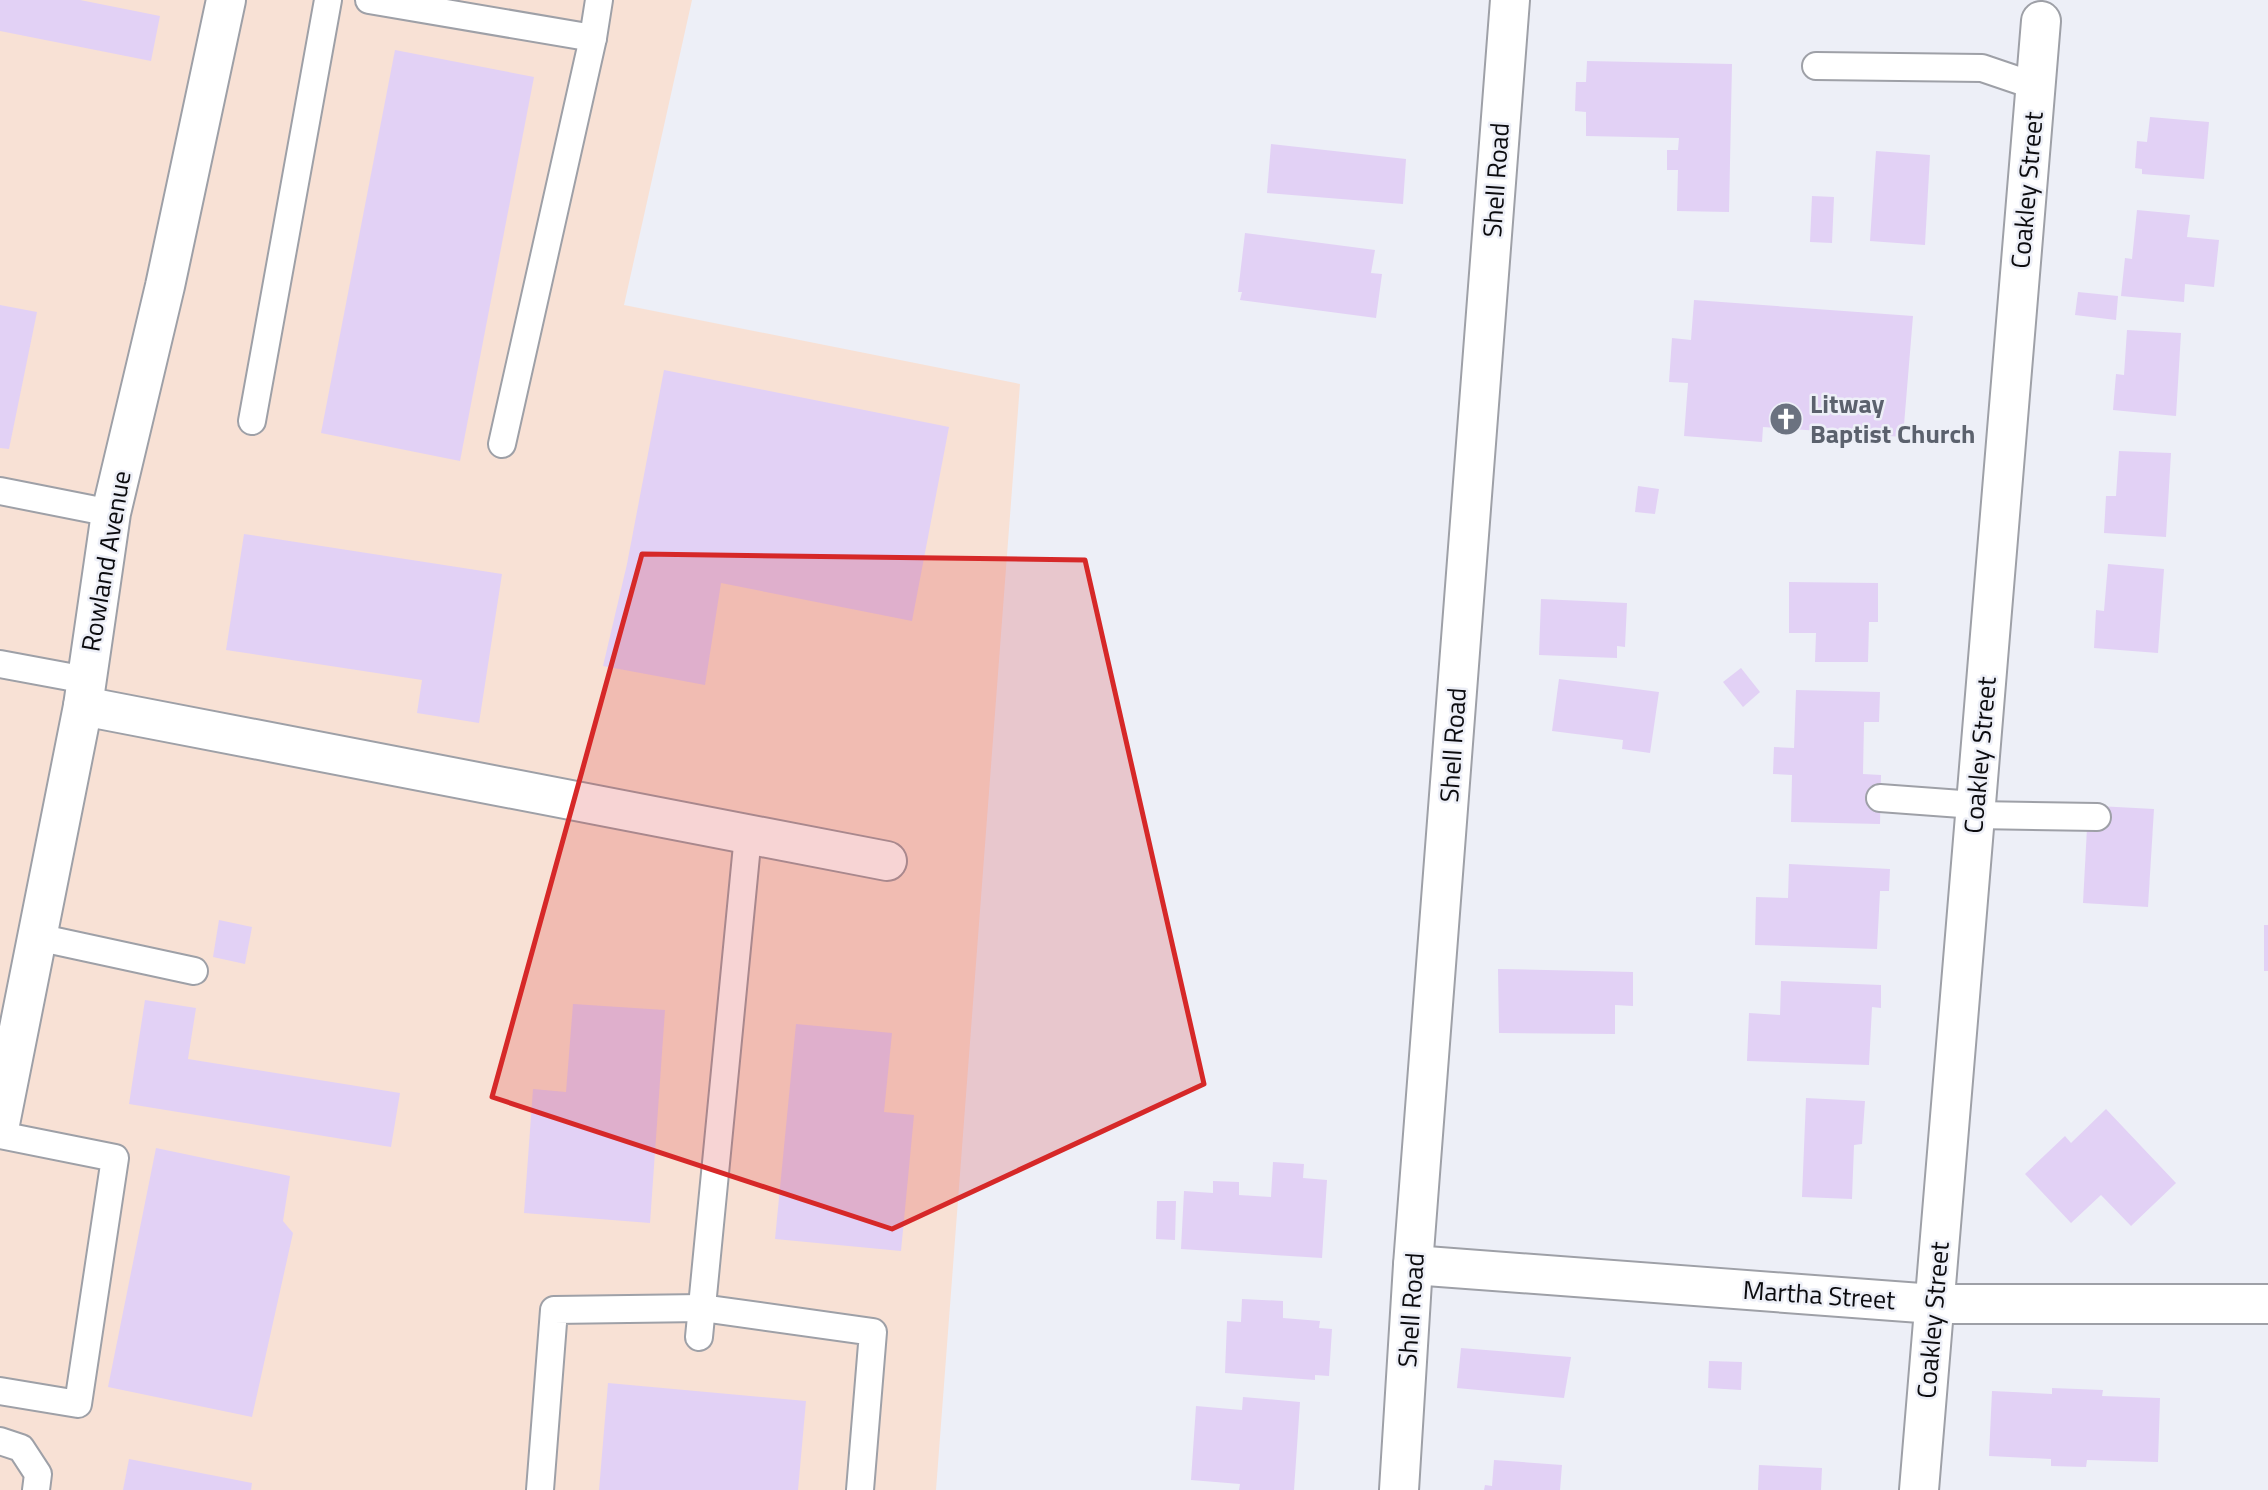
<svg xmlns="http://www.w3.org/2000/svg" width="2268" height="1490" viewBox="0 0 2268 1490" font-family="'Titillium Web',sans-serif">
	<rect width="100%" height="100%" fill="#edeff7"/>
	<!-- commercial -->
	<path fill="#f8e1d5" d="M0,0H692L624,305L1020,384L936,1490H0Z"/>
	<!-- building -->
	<g fill="#e2d1f5">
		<path d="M0,0H80L160,16L151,61L0,31Z"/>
		<path d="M395,50L534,77L460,461L321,433Z"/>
		<path d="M1587,61L1732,64L1729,212L1677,211L1678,170H1667V150H1678L1679,138L1586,136V112L1575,111L1576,82H1586Z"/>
		<path d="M2150,117L2209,122L2204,179L2142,174V169L2135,168L2137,141L2147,142Z"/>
		<path d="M1271,144L1406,159L1403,204L1267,193Z"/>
		<path d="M1876,151L1930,155L1925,245L1870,241Z"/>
		<path d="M1812,196L1834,197L1832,243L1810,242Z"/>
		<path d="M2137,210L2190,215L2187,237L2219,240L2214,287L2185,284L2184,302L2121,296L2125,258L2132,259Z"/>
		<path d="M1245,233L1375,250L1371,273L1382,274L1376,318L1240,300L1242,292H1238Z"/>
		<path d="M2078,292L2118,296L2116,320L2075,315Z"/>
		<path d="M1694,300L1913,316L1903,437L1763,427L1762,442L1684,436L1688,383L1669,382L1672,338L1691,340Z"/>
		<path d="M0,305L37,312L9,449L0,448Z"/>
		<path d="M2127,330L2181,333L2176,416L2113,410L2116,374L2124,375Z"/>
		<path d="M664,370L949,427L912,621L721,583L705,685L603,666L627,564Z"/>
		<path d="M2119,451L2171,453L2166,537L2104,533L2106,496H2116Z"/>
		<path d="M1638,486L1659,489L1655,514L1635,512Z"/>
		<path d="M244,534L502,574L479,723L417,713L422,680L226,650Z"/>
		<path d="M2108,564L2164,569L2158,653L2094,648L2096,610L2104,611Z"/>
		<path d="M1789,582L1878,583V622H1869L1868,662H1815L1816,633H1789Z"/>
		<path d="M1541,599L1627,603L1625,647L1617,646V658L1539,655Z"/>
		<path d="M1741,668L1760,692L1743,707L1723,682Z"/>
		<path d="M1559,679L1659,692L1650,753L1622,749L1623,740L1552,731Z"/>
		<path d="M1796,690L1880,692L1879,722H1864L1863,774L1881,775L1880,824L1791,822L1792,775L1773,774L1774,747L1794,748Z"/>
		<path d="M2098,806L2154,809L2148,907L2083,903L2087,828Z"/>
		<path d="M1789,864L1890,869L1889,891H1880L1877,949L1755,945L1756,897L1788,898Z"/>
		<path d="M219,920L252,927L245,964L213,957Z"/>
		<rect x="2264" y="925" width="4" height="46"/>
		<path d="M1498,969L1633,972V1006L1615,1005V1034L1499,1033Z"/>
		<path d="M1781,981L1881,985V1008L1872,1007L1869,1065L1747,1061L1749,1013L1780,1015Z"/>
		<path d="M145,1000L196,1008L188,1059L400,1093L391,1147L129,1104Z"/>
		<path d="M573,1004L665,1010L650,1223L524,1213L533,1089L566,1092Z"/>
		<path d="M796,1024L892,1033L884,1112L914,1115L901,1251L775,1239Z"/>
		<path d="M1806,1098L1865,1101L1862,1144L1854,1145L1852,1199L1802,1197Z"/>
		<path d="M2106,1109L2176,1183L2131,1226L2101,1195L2071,1223L2025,1174L2065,1136L2071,1143Z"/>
		<path d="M156,1148L290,1176L283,1221L293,1233L252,1417L108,1387Z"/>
		<path d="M1273,1162L1304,1164L1303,1178L1327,1180L1322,1258L1181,1249L1184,1191L1213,1193V1181L1239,1182V1195L1271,1197Z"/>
		<path d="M1157,1201H1176L1175,1240L1156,1239Z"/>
		<path d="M1242,1299L1283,1301V1318L1320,1321L1319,1328L1332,1329L1329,1376L1315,1375V1380L1225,1373L1227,1321L1241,1322Z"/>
		<path d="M1461,1348L1571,1357L1564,1398L1457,1388Z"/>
		<path d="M1709,1361L1742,1362L1741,1390L1708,1388Z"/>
		<path d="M608,1383L806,1401L798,1490H599Z"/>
		<path d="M2052,1388L2103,1390L2102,1396L2160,1398L2158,1462L2087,1460L2086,1467L2051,1466V1459L1989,1456L1992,1391L2052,1394Z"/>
		<path d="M1243,1397L1300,1402L1294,1490H1239L1240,1484L1191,1480L1196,1406L1242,1410Z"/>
		<path d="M129,1459L252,1483L251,1490H123Z"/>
		<path d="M1494,1460L1562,1465L1560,1490H1484L1485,1485L1492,1486Z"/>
		<path d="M1759,1465L1822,1468L1821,1490H1758Z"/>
	</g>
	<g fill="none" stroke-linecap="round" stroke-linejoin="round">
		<defs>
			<g id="service">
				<path d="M369,0L593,38L502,444"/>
				<path d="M593,38L599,0"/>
				<path d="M1816,66L1982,68L2035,86"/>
				<path d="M252,421L328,0"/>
				<path d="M0,491L111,513"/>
				<path d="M0,664L86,680"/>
				<path d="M1880,798L1975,805"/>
				<path d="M1975,815L2097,817"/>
				<path d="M37,937L194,971"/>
				<path d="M0,1135L115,1158L78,1404L0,1391"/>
				<path d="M699,1337L748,835"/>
				<path d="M0,1441L21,1448L38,1474L36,1490"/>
				<path d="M540,1490L554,1310L702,1308L873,1332L860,1490"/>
			</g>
			<g id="minor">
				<path d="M83,706L887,861"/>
				<path d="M0,1124L83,706L111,513L165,286L226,0"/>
				<path d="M1413,1265L1934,1304H2268"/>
				<path d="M1399,1490L1413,1265L1510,0"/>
				<path d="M1919,1490L2041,21"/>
			</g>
		</defs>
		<!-- service casing -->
		<use href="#service" stroke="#9ea0a7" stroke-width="30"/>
		<!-- minor casing -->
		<use href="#minor" stroke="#9ea0a7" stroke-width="42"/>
		<!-- service -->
		<use href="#service" stroke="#fff" stroke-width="26"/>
		<!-- minor -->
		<use href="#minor" stroke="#fff" stroke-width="38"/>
	</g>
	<!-- marked area -->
	<path fill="#d62828" fill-opacity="0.2" stroke="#d62828" stroke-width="5" stroke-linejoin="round" d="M642,554L1085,560L1204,1084L892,1229L492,1097Z"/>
	<!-- icons -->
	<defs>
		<symbol id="church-disc" viewBox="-11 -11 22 22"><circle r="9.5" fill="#6b7280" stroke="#edeff7"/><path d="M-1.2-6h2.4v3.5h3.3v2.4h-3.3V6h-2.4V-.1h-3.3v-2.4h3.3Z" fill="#fff"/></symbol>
	</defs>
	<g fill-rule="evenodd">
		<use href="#church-disc" x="1767" y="400" width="38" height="38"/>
	</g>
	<g text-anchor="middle" stroke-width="5" stroke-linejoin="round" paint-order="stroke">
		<!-- street labels -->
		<g font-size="26" fill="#0b0b0e" stroke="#edeff7">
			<text transform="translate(1496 180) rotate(-86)" y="9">Shell Road</text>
			<text transform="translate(2027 190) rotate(-85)" y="9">Coakley Street</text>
			<text transform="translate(106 561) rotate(-80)" y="9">Rowland Avenue</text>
			<text transform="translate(1453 745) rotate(-86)" y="9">Shell Road</text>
			<text transform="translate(1980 755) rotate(-85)" y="9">Coakley Street</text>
			<text transform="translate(1819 1295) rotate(4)" y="9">Martha Street</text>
			<text transform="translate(1411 1310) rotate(-86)" y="9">Shell Road</text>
			<text transform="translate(1933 1320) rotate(-85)" y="9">Coakley Street</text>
		</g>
		<!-- worship labels -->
		<g font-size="26" font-weight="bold" fill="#5b616d" stroke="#edeff7" text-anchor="start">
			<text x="1810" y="413">Litway<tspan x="1810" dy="30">Baptist Church</tspan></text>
		</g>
	</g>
</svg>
